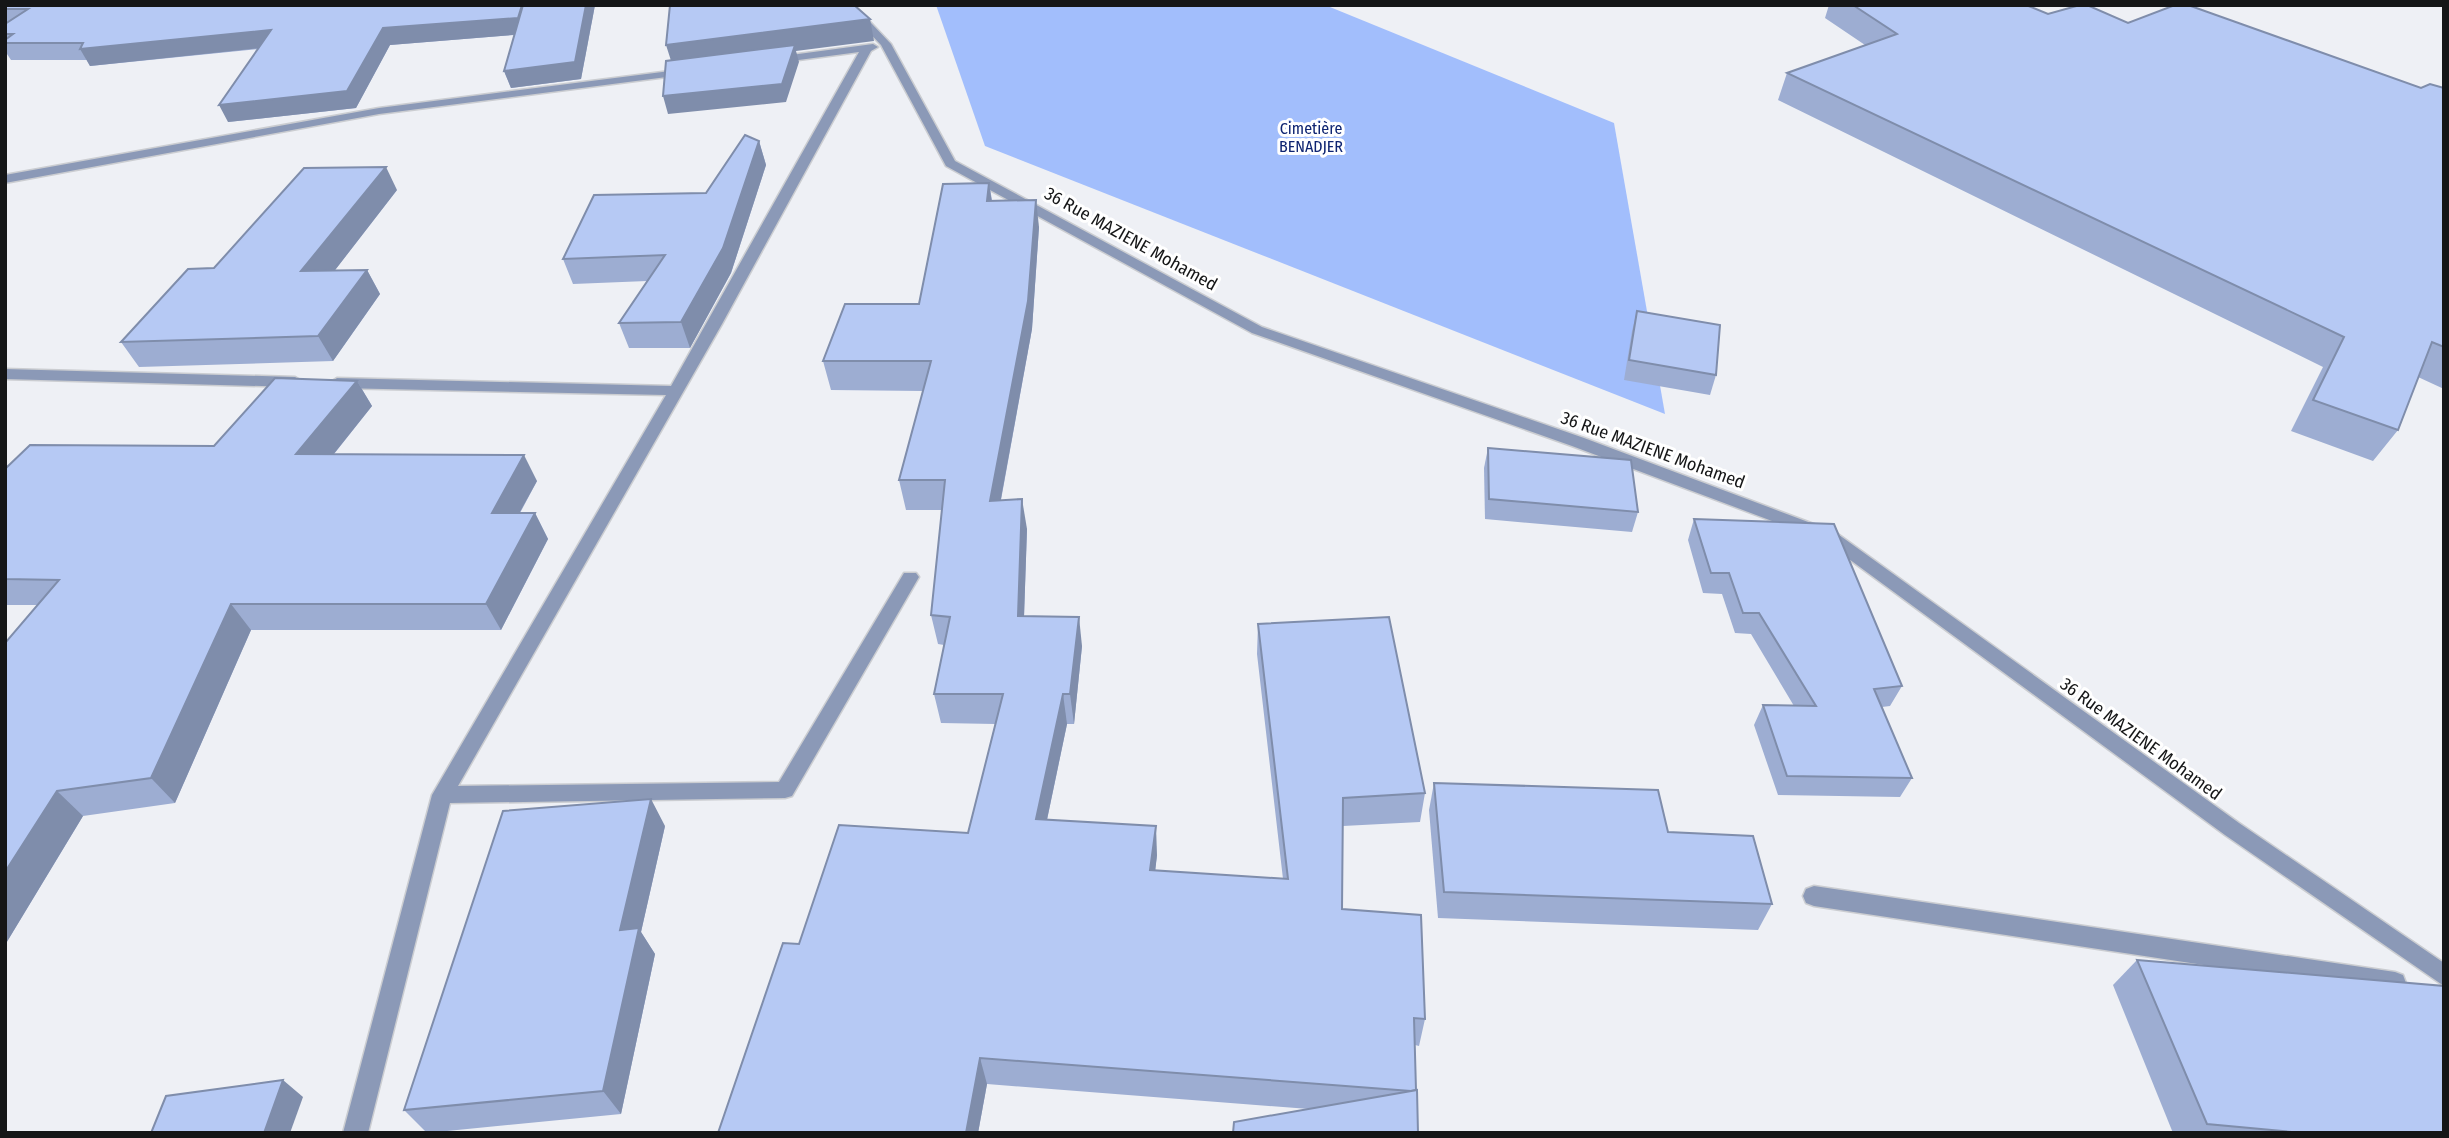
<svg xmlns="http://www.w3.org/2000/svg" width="2449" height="1138" viewBox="0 0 2449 1138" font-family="'Fira Sans Condensed',sans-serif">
	<rect width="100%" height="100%" fill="#eef0f5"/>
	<!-- green -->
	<path fill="#a2befc" d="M936,5H1325L1614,123L1665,414L985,146Z"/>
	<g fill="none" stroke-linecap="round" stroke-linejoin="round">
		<defs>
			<g id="minor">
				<path d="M843,5H854L891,44L955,161L1262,327L1584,438L1835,532L2239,823L2444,963V986L2225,835L1823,540L1572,446L1252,333L946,166L881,45Z"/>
				<path d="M873,44L878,47L871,51L722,324L458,786L779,782L904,573H916L919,577L792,796L785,798L450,803L368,1133H343L432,795L666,395L337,388L329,383L337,378L671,386L859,52L776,63L771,60L776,57Z"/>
				<path d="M686,69L690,70V74L379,114L5,183V175L379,108Z"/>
				<path d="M5,369L295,377L303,382L295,387L5,379Z"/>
				<path d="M1814,886L2395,972L2403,975L2406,983L2403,991L2395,994L1814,906L1806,903L1803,896L1806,889Z"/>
			</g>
		</defs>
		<!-- minor casing -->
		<use href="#minor" stroke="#cbcdd1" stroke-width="3"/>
		<!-- minor -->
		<use href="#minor" fill="#8b99b7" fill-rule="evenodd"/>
	</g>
	<!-- wall -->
	<g fill="#9dadd2">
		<path d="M5,5H595L581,79L511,88L504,71L514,35L390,45L356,108L228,122L258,49L90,66L87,60H11L5,51Z"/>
		<path d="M1829,5H2026L2048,14L2128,23L2421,88H2444V389L2418,377L2398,430L2373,461L2291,431L2323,367L1778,100L1787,73L1865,45L1825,18Z"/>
		<path d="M759,141L766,165L731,273L690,348H629L619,323L647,281L573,284L563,259L706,193Z"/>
		<path d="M989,183L992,200L1039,227L1032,329L1001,500L1027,529L1024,616L1082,646L1074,724H1067L1047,820L1157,855L1155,871L1283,879L1257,654L1258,624L1425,793L1420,822L1343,826L1342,909L1425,1019L1419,1046L1415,1045L1416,1090L1309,1109L987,1084L978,1133H718L799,944L968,833L995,724L941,723L934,694L944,645L938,644L931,615L942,510H906L899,480L923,391L831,390L823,361L919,304Z"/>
		<path d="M397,190L335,270H367L380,294L333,361L139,367L121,342L214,268Z"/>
		<path d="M1637,311L1716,375L1710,395L1624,380L1632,331Z"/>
		<path d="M357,381L372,406L334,454L537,481L520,513H535L548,539L501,630H251L175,803L83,816L5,945V643L37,605H5V469L214,446Z"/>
		<path d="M1488,448L1638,512L1632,532L1485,519L1484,468Z"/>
		<path d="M1694,519L1902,686L1890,706L1882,707L1912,778L1900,797L1778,795L1754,725L1763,705L1794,706L1751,634L1735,633L1722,594L1703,593L1688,540Z"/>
		<path d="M1434,783L1668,832L1772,904L1758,930L1438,918L1429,810Z"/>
		<path d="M665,826L641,932L655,954L621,1114L427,1133L404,1110Z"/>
		<path d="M2137,960L2444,1133H2173L2113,985Z"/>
	</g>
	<!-- shaded-wall -->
	<g fill="#7f8dab">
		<path d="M522,5L524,34L390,45L356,108L228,122L219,105L383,28Z"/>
		<path d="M586,5H595L581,79L511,88L504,71Z"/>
		<path d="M870,19L874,41L796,51L799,62L786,102L668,114L663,96L673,67L666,45Z"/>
		<path d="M271,30L280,46L90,66L80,49Z"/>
		<path d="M759,141L766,165L731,273L690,348L681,322Z"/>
		<path d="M386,167L397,190L315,296L301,271Z"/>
		<path d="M989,183L993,210L987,201Z"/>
		<path d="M1036,200L1039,227L1032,329L995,531L990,501Z"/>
		<path d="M367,270L380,294L333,361L318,336Z"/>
		<path d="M357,381L372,406L313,480L296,454Z"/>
		<path d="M524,455L537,481L505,539L492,513Z"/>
		<path d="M1022,499L1027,529L1023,646L1018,616Z"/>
		<path d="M535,513L548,539L501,630L486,604Z"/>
		<path d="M231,604L251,630L175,803L151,778Z"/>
		<path d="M1079,617L1082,646L1074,724L1070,694Z"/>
		<path d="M1063,694L1067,724L1041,848L1036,819Z"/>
		<path d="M57,791L83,816L5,945V872Z"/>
		<path d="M651,799L665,826L641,932L655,954L621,1114L603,1091L620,930Z"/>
		<path d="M1156,826L1157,855L1152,899L1150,870Z"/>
		<path d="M980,1058L987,1084L978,1133H966Z"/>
		<path d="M283,1080L303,1097L290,1133H264Z"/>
	</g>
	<!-- building -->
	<g fill="#b6c9f4" stroke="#7f8dab" stroke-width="2">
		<path d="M5,5H522L518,18L383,28L347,91L219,105L271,30L80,49L83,43H5V40L13,34H5V24L28,9H5Z"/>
		<path d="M523,5H586L575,62L504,71Z"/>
		<path d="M670,5H854L870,19L666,45Z"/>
		<path d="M1853,5H2026L2048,14L2080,5H2087L2128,23L2175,5H2188L2421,88L2430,84L2444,88V347L2432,342L2398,430L2313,400L2344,337L1787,73L1897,34Z"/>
		<path d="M795,45L782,84L663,96L666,61Z"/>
		<path d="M745,135L759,141L723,248L681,322L619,323L665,255L563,259L594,195L706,193Z"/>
		<path d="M386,167L301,271L367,270L318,336L121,342L188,269L214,268L304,168Z"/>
		<path d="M989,183L987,201L1036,200L1028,301L990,501L1022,499L1018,616L1079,617L1070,694H1063L1036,819L1156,826L1150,870L1288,879L1258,624L1389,617L1425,793L1343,798L1342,909L1421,915L1425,1019L1414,1018L1416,1090L1411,1091L980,1058L966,1133H718L783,943L799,944L839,825L968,833L1003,694H934L950,617L931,615L945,480H899L931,361H823L845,304H919L943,184Z"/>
		<path d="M1637,311L1720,325L1716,375L1629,360Z"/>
		<path d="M275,378L357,381L296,454L524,455L492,513H535L486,604H231L151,778L57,791L5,872V643L59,580L5,579V469L30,445L214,446Z"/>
		<path d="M1488,448L1631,460L1638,512L1489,499Z"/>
		<path d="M1694,519L1834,524L1902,686L1874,689L1912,778L1787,776L1763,705L1816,706L1759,613H1743L1729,573H1711Z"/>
		<path d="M1434,783L1658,790L1668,832L1753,836L1772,904L1444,892Z"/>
		<path d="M651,799L620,930L639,928L603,1091L404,1110L503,811Z"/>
		<path d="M2137,960L2444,986V1133H2303L2207,1124Z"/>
		<path d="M283,1080L264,1133H151L166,1096Z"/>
		<path d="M1417,1090L1418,1133H1233L1234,1122Z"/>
	</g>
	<g text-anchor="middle" stroke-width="6" stroke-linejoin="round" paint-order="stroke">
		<!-- far-park labels -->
		<g font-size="16" fill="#0e2471" stroke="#fff">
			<text x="1311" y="134">Cimetière<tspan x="1311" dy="18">BENADJER</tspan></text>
		</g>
		<!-- street labels -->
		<g font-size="18" fill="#151617" stroke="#fff">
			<text transform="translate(1131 239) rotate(29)" y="6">36 Rue MAZIENE Mohamed</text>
			<text transform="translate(1653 450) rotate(20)" y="6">36 Rue MAZIENE Mohamed</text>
			<text transform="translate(2141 739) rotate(36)" y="6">36 Rue MAZIENE Mohamed</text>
		</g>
	</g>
	<!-- border -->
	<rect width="2449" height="1138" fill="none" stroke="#151617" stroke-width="14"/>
</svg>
